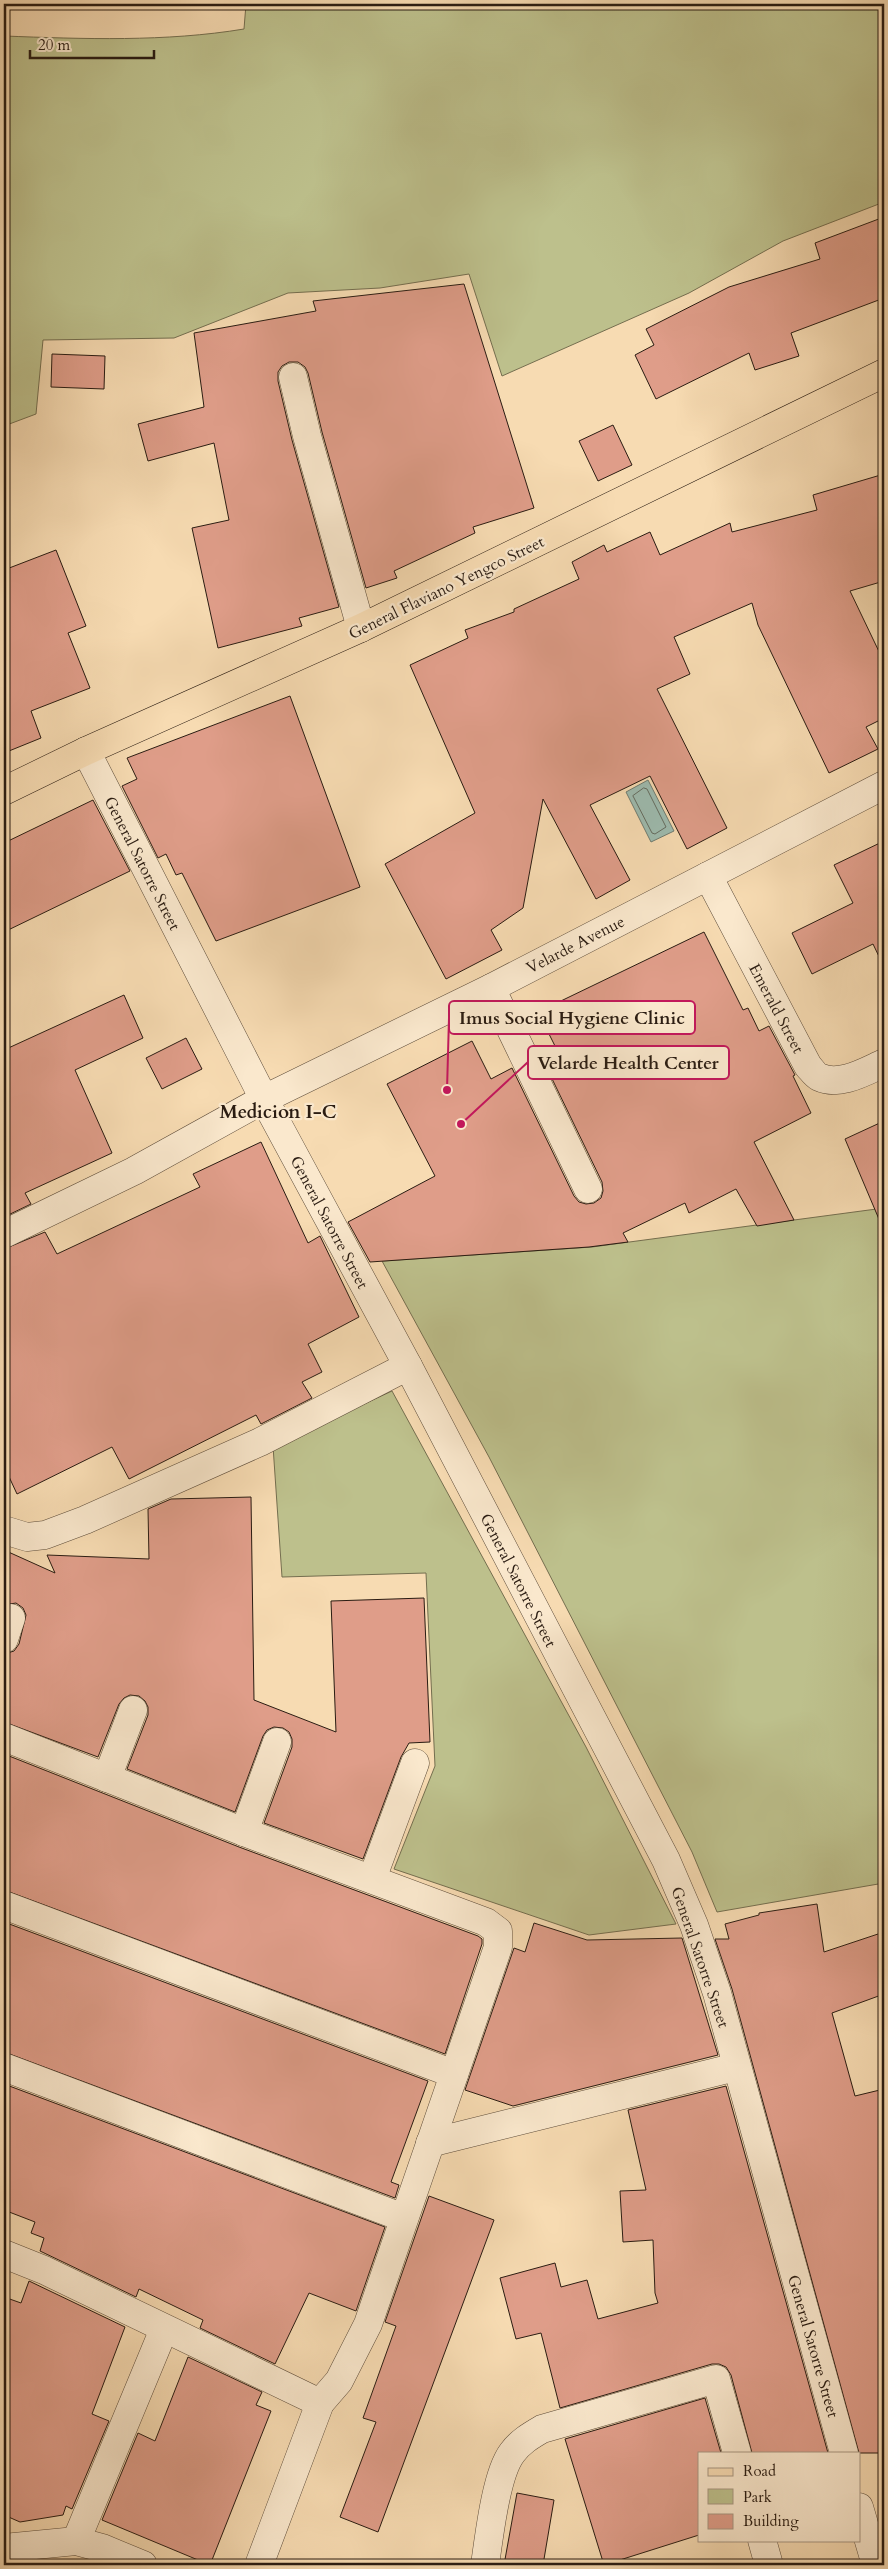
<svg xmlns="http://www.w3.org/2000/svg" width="888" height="2569" viewBox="0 0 888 2569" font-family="Cardo,serif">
	<rect width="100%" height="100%" fill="#f7dbb2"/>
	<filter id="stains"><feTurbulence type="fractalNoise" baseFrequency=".004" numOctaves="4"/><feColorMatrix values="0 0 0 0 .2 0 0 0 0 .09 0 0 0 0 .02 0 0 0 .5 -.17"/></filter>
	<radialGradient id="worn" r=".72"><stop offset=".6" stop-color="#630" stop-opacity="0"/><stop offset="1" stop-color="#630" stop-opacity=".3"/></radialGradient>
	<!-- green -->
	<g fill="#bdc08c" stroke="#746e4f">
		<path d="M246,4H884V202L783,241L689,293L502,376L469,274L380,288L288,293L174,338L43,340L36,414L4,426V36C83,39 166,42 244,29Z"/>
		<path d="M884,1208V1883L717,1912L692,1852L489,1457L382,1261L592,1247Z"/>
		<path d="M392,1391L586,1747L676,1924L589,1935L394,1869L435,1766L426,1573L282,1577L273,1446Z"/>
	</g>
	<!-- water -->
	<path fill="#9dbbaf" stroke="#6f7b70" d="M648,780L674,831L651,842L626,792Z"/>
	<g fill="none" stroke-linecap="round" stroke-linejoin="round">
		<!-- shore -->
		<path stroke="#646c60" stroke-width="1" d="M644,788L647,789L666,827L655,834L652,833L633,796Z"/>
	</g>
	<!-- building -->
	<g fill="#df9d89" stroke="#2a1c12">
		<path d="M884,217V298L791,333L799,356L755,370L749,353L656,399L635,355L654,345L646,329L729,287L820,259L815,243Z"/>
		<path d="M464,284L534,508L473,527L475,533L394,571L397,578L366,588L322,432L308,373L305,367L298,362H289L282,366L278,372V381L292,440L339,607L299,618L302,626L218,648L192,528L229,520L214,443L148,461L138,424L204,407L194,333L316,311L313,301Z"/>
		<path d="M52,354L105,356L104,389L51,387Z"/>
		<path d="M613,425L632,465L598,481L579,441Z"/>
		<path d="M884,474V581L850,591L884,662V718L866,727L878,749L829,773L758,625L752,603L674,637L690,674L657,689L727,828L687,849L650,776L590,805L630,880L596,899L543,799L523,908L491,930L502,950L446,979L385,864L475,813L410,665L468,638L465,630L514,612V609L579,579L572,562L604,545L607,552L650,532L660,555L730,523L732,532L817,510L813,495Z"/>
		<path d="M56,550L86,626L68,633L90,688L31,711L41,738L4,753V570Z"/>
		<path d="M290,696L360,887L216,941L182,873L176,875L166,854L158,858L122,786L137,779L127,758Z"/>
		<path d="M93,800L130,871L4,932V843Z"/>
		<path d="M884,841V967L873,944L812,974L792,933L853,903L834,865Z"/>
		<path d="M704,932L743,1010L748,1008L759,1031L769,1026L795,1075L793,1076L811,1113L754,1142L794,1220L757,1226L736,1189L689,1213L685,1203L623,1233L628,1242L589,1247L370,1262L348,1222L435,1176L387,1084L472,1041L491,1079L512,1068L574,1196L579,1202L586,1204L594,1203L601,1198L603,1191L602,1182L540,1054L555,1046L538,1012Z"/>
		<path d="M124,995L143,1038L75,1070L112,1153L25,1193L31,1204L4,1217V1050Z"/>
		<path d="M186,1038L202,1069L162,1089L146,1058Z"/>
		<path d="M884,1121V1231L845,1139Z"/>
		<path d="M261,1142L308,1243L320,1236L359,1317L308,1344L322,1372L302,1382L312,1398L261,1424L256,1415L129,1479L112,1447L17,1494L4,1466V1249L45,1232L57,1254L200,1187L193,1174Z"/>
		<path d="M251,1497L254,1700L336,1732L331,1601L424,1598L430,1742L409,1743L401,1757L363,1859L264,1823L292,1747V1739L289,1732L283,1728L274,1727L267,1730L263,1736L235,1812L127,1769L148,1715V1707L145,1701L139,1696L130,1695L124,1698L119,1704L98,1757L4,1722V1654L14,1651L19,1644L26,1615L23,1608L16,1603L4,1605V1550L55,1573L47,1555L149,1559L148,1509L171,1499Z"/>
		<path d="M4,1754L239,1847L478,1936L482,1939V1944L445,2054L4,1890Z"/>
		<path d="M817,1904L824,1952L884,1932V1994L832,2013L855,2096L884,2089V2453H859L732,1989L715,1939H729L725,1924L759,1915V1913Z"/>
		<path d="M4,1922L428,2081L391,2182L399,2185L395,2198L4,2052Z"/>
		<path d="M534,1923L587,1940L682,1938L718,2055L513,2106L465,2090L514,1948L525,1952Z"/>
		<path d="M4,2084L385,2227L356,2311L309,2293L275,2364L200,2328L203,2320L139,2289L136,2297L40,2251L44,2238L31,2233L35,2222L4,2210Z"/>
		<path d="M726,2086L828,2453H752L731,2375L726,2367L719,2364H712L560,2408L541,2333L516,2339L500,2278L555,2263L561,2287L587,2280L598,2319L658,2303L655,2293L653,2240L623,2242L620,2191L646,2190L628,2110Z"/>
		<path d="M429,2196L494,2220L378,2532L340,2517L376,2422L363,2418L396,2326L385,2322Z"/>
		<path d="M29,2281L125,2327L92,2414L109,2421L72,2509L66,2506L63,2515L20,2522L4,2515V2297L21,2303Z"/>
		<path d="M188,2357L262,2392L256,2405L271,2411L210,2565L102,2520L138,2433L155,2441Z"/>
		<path d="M705,2398L721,2453H699V2535L604,2565L565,2439Z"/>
		<path d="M517,2493L554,2500L543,2565H504Z"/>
	</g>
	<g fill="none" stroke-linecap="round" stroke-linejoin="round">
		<defs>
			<g id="minor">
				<path d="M293,377L307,436L361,628"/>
				<path d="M86,751L264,1099L408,1366L666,1860L694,1925L717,1993L844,2453"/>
				<path d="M708,876L808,1066C811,1069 815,1075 819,1077C840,1087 866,1071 884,1063"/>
				<path d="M491,988L588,1189"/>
				<path d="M4,1234L134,1171L264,1099L491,988L884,785"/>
				<path d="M4,1530L27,1537L45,1535L85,1520L260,1442L408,1366"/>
				<path d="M4,1639L11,1618"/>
				<path d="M4,1737L244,1832L486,1922L498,1931V1947L368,2324L339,2381L320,2403L259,2565"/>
				<path d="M107,1778L133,1710"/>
				<path d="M244,1832L277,1742"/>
				<path d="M372,1879L415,1763"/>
				<path d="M4,1905L454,2074"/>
				<path d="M4,2067L404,2218"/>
				<path d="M430,2143L736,2067"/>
				<path d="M4,2254L44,2270L320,2403"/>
				<path d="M859,2507L876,2565"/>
				<path d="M762,2540L769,2565"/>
				<path d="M76,2541L164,2329"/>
				<path d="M4,2548L76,2541L102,2548L143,2565"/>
				<path d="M485,2565C489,2537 496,2474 512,2453C520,2442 530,2436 542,2429L716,2379L737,2453"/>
			</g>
			<path id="major" d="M4,791L86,751L361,628L884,373"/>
		</defs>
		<!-- minor casing -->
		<use href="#minor" stroke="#5d4c3a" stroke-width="29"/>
		<!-- major casing -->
		<use href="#major" stroke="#2a1c12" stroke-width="29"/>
		<!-- minor -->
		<use href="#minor" stroke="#fae8cd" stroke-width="28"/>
		<!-- major -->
		<use href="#major" stroke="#f7dbb2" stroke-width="28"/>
	</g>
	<g text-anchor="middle" stroke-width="4.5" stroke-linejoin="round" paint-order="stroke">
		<!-- street labels -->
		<g font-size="16" fill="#2a1c12" stroke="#fae8cd">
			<text transform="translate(446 587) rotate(-26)" y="6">General Flaviano Yengco Street</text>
			<text transform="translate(143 863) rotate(63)" y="6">General Satorre Street</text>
			<text transform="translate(575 944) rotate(-27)" y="6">Velarde Avenue</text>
			<text transform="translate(777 1008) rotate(62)" y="6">Emerald Street</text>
			<text transform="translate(330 1222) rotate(62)" y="6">General Satorre Street</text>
			<text transform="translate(519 1580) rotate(63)" y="6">General Satorre Street</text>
			<text transform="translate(701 1957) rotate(71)" y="6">General Satorre Street</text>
			<text transform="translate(814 2346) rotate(74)" y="6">General Satorre Street</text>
		</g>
		<!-- quarter labels -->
		<g font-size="19" font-weight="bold" fill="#2a1c12" stroke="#fae8cd">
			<text x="278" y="1118">Medicion I-C</text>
		</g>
	</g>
	<!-- callouts -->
	<path fill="none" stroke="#c2185b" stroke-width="2" d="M447 1090L449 1018M461 1124L528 1062"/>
	<g fill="#c2185b" stroke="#fae8cd" stroke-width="2">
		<circle cx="447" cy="1090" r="5"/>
		<circle cx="461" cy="1124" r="5"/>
	</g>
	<g fill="#fae8cd" stroke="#c2185b" stroke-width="2">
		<rect x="449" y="1001" width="246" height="33" rx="5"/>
		<rect x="528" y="1046" width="201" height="33" rx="5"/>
	</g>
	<g font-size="18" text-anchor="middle" font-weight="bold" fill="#2a1c12">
		<text x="572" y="1024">Imus Social Hygiene Clinic</text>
		<text x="628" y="1069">Velarde Health Center</text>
	</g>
	<!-- margin -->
	<rect width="888" height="2569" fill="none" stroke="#f7dbb2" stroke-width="20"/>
	<rect x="5" y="5" width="878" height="2559" fill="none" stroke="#2a1c12" stroke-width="2.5"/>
	<rect x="10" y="10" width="868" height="2549" fill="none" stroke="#2a1c12"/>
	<!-- legend -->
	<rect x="698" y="2452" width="162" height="90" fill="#fae8cd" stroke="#a79682"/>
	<rect x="708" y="2468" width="25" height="8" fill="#f7dbb2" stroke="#a79682"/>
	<text x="743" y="2476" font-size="15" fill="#2a1c12">Road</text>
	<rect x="708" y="2489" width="25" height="15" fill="#bdc08c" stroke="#a79682"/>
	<text x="743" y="2502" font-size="15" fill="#2a1c12">Park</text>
	<rect x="708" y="2514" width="25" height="15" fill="#df9d89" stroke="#a79682"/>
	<text x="743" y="2526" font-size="15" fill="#2a1c12">Building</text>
	<!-- scale -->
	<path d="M30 50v8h124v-8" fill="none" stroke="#2a1c12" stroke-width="2.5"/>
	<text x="38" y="50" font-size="15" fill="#2a1c12" stroke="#fae8cd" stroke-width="4" paint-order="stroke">20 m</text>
	<rect width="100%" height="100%" filter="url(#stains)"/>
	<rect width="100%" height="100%" fill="url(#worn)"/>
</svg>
